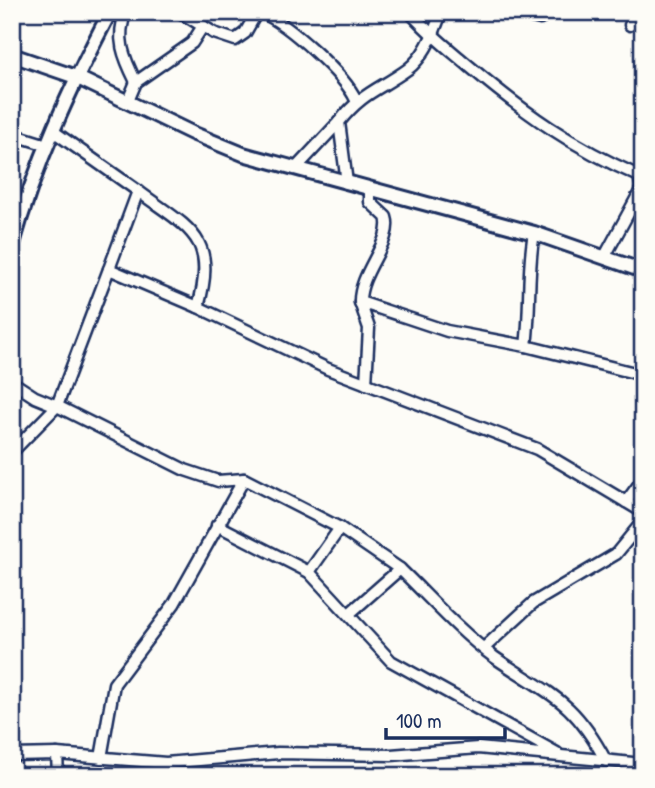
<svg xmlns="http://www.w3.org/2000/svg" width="655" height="788" viewBox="0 0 655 788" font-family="'Patrick Hand',sans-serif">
	<rect width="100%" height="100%" fill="#fdfcf7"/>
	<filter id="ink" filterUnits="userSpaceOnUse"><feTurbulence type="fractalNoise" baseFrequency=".0143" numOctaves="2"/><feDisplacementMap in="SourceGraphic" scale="14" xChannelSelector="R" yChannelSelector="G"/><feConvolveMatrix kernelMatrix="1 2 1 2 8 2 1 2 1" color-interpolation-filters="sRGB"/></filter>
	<g filter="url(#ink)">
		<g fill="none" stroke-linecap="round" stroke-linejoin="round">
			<defs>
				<g id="street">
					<path d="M126,12C115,38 124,58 136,82"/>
					<path d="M180,12L214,33L235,40L245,33L257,12"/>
					<path d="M261,12C288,24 345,75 356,100"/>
					<path d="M410,12C428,33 449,49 469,66C526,114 571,146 639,176L642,188L605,256"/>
					<path d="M511,12L540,19"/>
					<path d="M269,16L286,12"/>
					<path d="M630,25L641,12"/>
					<path d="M128,101L136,82L192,43L203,26"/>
					<path d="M53,131L138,191L109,269L198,307L328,369L537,449L643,512"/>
					<path d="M12,134L47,145"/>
					<path d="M295,169L339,122"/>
					<path d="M347,183L339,122C364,91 379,90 408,69C424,57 435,31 441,12"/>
					<path d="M370,189V202L386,217C394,241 359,272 360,302L447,331L526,346C531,308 527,271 534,233"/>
					<path d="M138,191C189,229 218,236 198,307"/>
					<path d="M360,302L369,328L366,384"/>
					<path d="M526,346L643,375"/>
					<path d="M12,382L35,397L57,406L109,269"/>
					<path d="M12,452L57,406L185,470L218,481L244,479L340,528L400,569"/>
					<path d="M626,502L643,479"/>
					<path d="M217,525L309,572L391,661L557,753"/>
					<path d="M309,572L340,528"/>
					<path d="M350,613L400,569C430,598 460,632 494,657C549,695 572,697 606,761"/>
					<path d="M484,648L533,603L616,554L643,521"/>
					<path d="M57,754L58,776"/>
					<path d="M12,755L57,754L166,763L278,753L391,755L478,748L643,764"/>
					<path d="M101,758L114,684L174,604L244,479"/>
				</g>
				<g id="secondary">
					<path d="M12,55L76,77L192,133L243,154L534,233L643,271"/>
					<path d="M12,247C35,164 70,88 110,12"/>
				</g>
			</defs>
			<!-- street casing -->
			<use href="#street" stroke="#1b2f5e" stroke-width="15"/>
			<!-- secondary casing -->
			<use href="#secondary" stroke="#1b2f5e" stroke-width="18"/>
			<!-- street -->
			<use href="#street" stroke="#fdfcf7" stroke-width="10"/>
			<!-- secondary -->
			<use href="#secondary" stroke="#fdfcf7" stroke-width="12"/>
		</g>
	</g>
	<!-- margin -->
	<rect width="655" height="788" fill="none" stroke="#fdfcf7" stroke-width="42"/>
	<rect x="21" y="21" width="613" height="746" fill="none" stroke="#1b2f5e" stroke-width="2.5" filter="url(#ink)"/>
	<!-- scale -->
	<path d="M386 728v10h119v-10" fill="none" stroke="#1b2f5e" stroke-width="3.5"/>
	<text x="396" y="728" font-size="21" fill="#1b2f5e" stroke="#fdfcf7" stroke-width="5" paint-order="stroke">100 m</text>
</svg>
